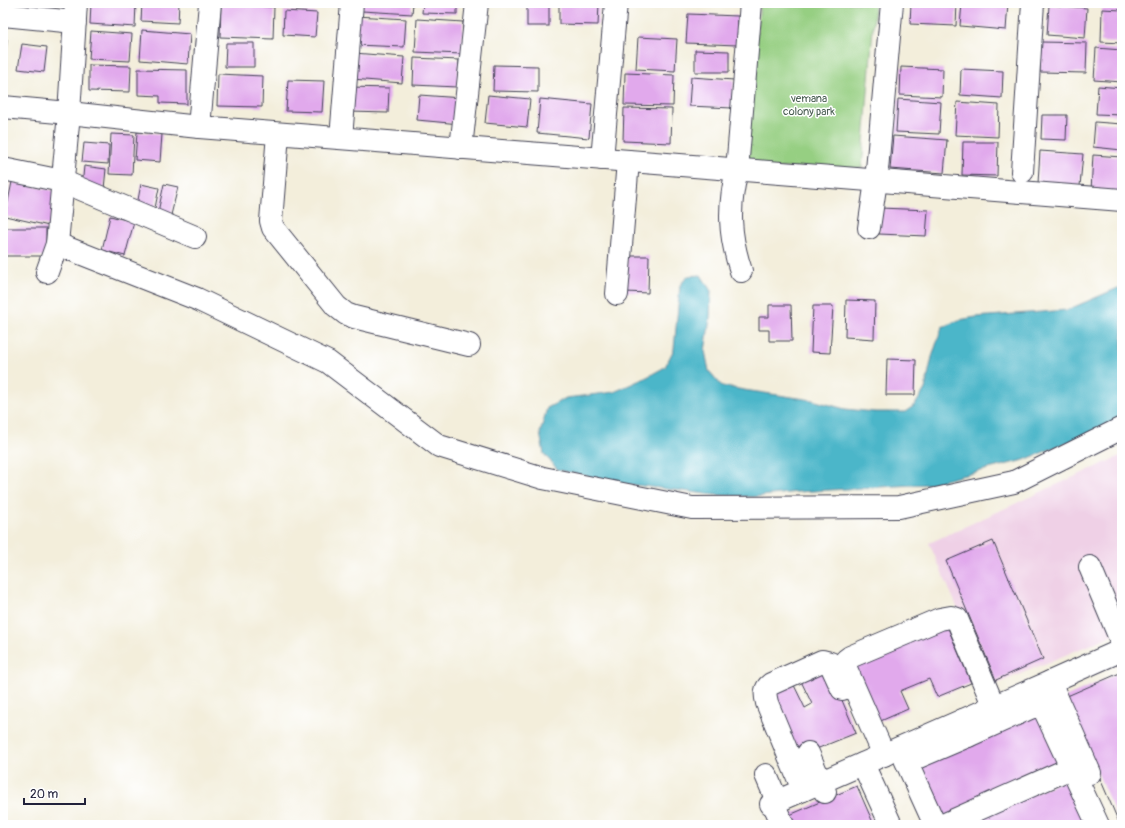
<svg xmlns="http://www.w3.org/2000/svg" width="1125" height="828" viewBox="0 0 1125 828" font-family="Pangolin,sans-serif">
	<rect width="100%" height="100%" fill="#fff"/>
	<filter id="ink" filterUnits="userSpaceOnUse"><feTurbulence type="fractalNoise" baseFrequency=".025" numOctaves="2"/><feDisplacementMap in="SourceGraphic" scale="8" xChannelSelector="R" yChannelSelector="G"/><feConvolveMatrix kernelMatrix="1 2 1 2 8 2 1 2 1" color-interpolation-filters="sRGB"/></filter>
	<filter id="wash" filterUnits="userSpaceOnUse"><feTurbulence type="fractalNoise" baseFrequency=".012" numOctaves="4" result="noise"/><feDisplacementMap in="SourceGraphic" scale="16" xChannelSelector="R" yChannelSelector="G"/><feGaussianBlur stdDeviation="0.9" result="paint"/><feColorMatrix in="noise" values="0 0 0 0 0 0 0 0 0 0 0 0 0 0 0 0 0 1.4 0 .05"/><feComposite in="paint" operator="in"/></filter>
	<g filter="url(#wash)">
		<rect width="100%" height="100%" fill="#f3eedb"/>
		<!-- built -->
		<path fill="#efd0e6" d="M1122,455V631L992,686L929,543Z"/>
		<!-- green -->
		<path fill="#96cf82" stroke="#5c785e" d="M760,3H875L862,168H744Z"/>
		<!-- water -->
		<path fill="#4cb6c9" stroke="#376c82" d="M701,275L711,291L710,318L705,351L709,371L722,386L744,390L812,400L845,409L875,412H905L915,405L925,389L932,357L942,327L959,320L976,317L1067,310L1118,288H1122V420L1024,460L929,484L797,492L753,497L715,495L619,483L558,470L544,454L540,433L547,408L566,398L614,392L647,377L665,367L674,349L680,285L688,276Z"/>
		<g id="blocks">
			<!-- building -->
			<g fill="#e1a9ec">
				<path d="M24,3H51V6L24,5Z"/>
				<path d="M91,3H136L135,27L90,24Z"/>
				<path d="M142,3H179L178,23L141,21Z"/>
				<path d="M363,3H413L412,14L362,11Z"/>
				<path d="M423,3H457V14L422,13Z"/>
				<rect x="527" y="3" width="22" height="23"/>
				<path d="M559,3H599L598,25L559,24Z"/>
				<path d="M911,3H957L956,26L910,24Z"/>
				<path d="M962,3H1008L1006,30L960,26Z"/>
				<path d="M221,5L274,7L273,39L220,37Z"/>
				<path d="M1049,5L1087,8L1085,38L1047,35Z"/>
				<path d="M1102,9L1122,10V43L1101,42Z"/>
				<path d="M284,11L317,13L315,37L283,35Z"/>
				<path d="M688,14L738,16L737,45L686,43Z"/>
				<path d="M357,16L406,19L404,47L355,45Z"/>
				<path d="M417,19L463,22L462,54L415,52Z"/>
				<path d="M142,30L190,34L188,64L140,60Z"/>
				<path d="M91,31L132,34L130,61L89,59Z"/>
				<path d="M638,37L677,39L675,71L636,69Z"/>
				<path d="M3,39H7L5,74H3Z"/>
				<path d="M1041,42L1087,43L1086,73L1040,72Z"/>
				<path d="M226,43H254V67H225Z"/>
				<path d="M22,44L47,47L44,72L18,69Z"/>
				<path d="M1096,48L1122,50V82L1094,80Z"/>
				<path d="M695,50L729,51V72H695Z"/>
				<path d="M354,53L404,57L402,83L352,79Z"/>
				<path d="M414,58L459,60L457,87L413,85Z"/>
				<path d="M89,65L131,66L130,92L89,91Z"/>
				<path d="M494,65L538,66V92L493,91Z"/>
				<path d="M901,67L943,69L942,97L900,95Z"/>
				<path d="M138,69L187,70V104L160,103V96L138,95Z"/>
				<path d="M961,69L1003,71L1002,98L960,95Z"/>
				<path d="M625,73L674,75L673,106L624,105Z"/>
				<path d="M218,74L263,76L262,107L217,106Z"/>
				<path d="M691,77L734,80L732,108L689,106Z"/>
				<path d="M288,80L324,81L322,112L286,111Z"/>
				<path d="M1098,86L1122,88V115L1096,114Z"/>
				<path d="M350,87L389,88L388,113L350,112Z"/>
				<path d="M419,95L462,98L460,124L417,120Z"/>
				<path d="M488,95L530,99L527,127L485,123Z"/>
				<path d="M540,99L592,104L589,138L537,133Z"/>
				<path d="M898,99L941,102L939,134L896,132Z"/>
				<path d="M957,102L999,105L998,137L955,135Z"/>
				<path d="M624,108L672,109L671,143L623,141Z"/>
				<path d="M1042,115H1067L1066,140L1041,139Z"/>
				<path d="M1095,122L1122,124V150L1093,147Z"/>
				<path d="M137,132L162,134L160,162L135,160Z"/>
				<path d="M111,134L134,135L132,175L109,174Z"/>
				<path d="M893,136L947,140L944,173L890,169Z"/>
				<path d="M963,142H998L997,176L962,175Z"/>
				<path d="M84,143L109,145L108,164L82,162Z"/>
				<path d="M1040,151L1083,154L1080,186L1038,183Z"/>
				<path d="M1093,155L1122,157V193L1091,191Z"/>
				<path d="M84,166L106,169L104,189L82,187Z"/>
				<path d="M12,182L56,191L49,226L5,216Z"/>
				<path d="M141,184L159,188L155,208L137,205Z"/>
				<path d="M164,184L178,187L171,215L158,212Z"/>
				<path d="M880,208L928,210L926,236L879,234Z"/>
				<path d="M110,216L134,222L125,256L102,250Z"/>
				<rect x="4" y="228" width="42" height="28"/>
				<path d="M627,256H649L648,293L626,292Z"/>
				<path d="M846,300L875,301L874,339L845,337Z"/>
				<path d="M769,305H791L792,341H769V330H759V317H769Z"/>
				<path d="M813,306H833L830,353L811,352Z"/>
				<path d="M887,359L916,360L915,395H886Z"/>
				<path d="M993,541L1043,659L996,680L946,561Z"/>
				<path d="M945,621L971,683L937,697L929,679L900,691L908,709L876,723L850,662Z"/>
				<path d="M826,663L856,733L799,756L769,688L791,679L805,708L812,704L799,677Z"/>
				<path d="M1122,672V825H1120L1065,697Z"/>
				<path d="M1038,711L1061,766L939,819L915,764Z"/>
				<path d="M1067,779L1086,825H959Z"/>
				<path d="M857,786L874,825H788L785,817Z"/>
			</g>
		</g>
	</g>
	<g filter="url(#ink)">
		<use href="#blocks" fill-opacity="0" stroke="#414153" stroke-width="1"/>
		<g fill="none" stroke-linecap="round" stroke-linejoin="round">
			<defs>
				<g id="minor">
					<path d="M3,15L75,22"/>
					<path d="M3,107L69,113L199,127L1122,200"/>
					<path d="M199,127L210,3"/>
					<path d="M278,134L271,221L273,228L336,306L346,314L354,317L469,345"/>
					<path d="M341,138L352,3"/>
					<path d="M461,148L477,3"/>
					<path d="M602,159L616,3"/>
					<path d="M3,169L62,181L195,237"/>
					<path d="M1022,172L1033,3"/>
					<path d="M869,228L876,181L892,3"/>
					<path d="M57,244L197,299L328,362L439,446L543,478L692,508L899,507L1014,482L1122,428"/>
					<path d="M741,271C729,235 728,207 737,170L751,3"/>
					<path d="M47,272L57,244L69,113L76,3"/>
					<path d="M617,294L628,161"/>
					<path d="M1090,567L1122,643"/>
					<path d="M1050,682L1090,773"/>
					<path d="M963,720L968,736L1030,708L1036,706L1043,707L1098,825"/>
					<path d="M900,748L935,825"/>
					<path d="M808,753L825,792"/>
					<path d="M884,755L844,664L846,660L850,657L940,619L951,617L957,619L994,707"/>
					<path d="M907,762L968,736"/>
					<path d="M863,764L891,825"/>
					<path d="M766,775L777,801"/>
					<path d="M803,790L767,703C765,695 764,689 771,684L822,661L830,663L842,689"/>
					<path d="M773,803L783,825"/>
					<path d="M771,804L1050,682L1122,650"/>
					<path d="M943,825L1071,768"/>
				</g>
			</defs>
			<!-- minor casing -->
			<use href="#minor" stroke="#414153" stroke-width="24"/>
			<!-- minor -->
			<use href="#minor" stroke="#fff" stroke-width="22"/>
		</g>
	</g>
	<g text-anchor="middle" stroke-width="3" stroke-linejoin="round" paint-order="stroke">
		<!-- park labels -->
		<g font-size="11" fill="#4b5f54" stroke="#fff">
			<text x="809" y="102">vemana<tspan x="809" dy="13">colony park</tspan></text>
		</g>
	</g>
	<!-- margin -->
	<rect width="1125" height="828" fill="none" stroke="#fff" stroke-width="16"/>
	<!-- scale -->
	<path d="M24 798v6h61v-6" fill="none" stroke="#22223b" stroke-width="2"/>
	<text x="30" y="798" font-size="12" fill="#22223b" stroke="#ffffff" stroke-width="3" paint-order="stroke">20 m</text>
</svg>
